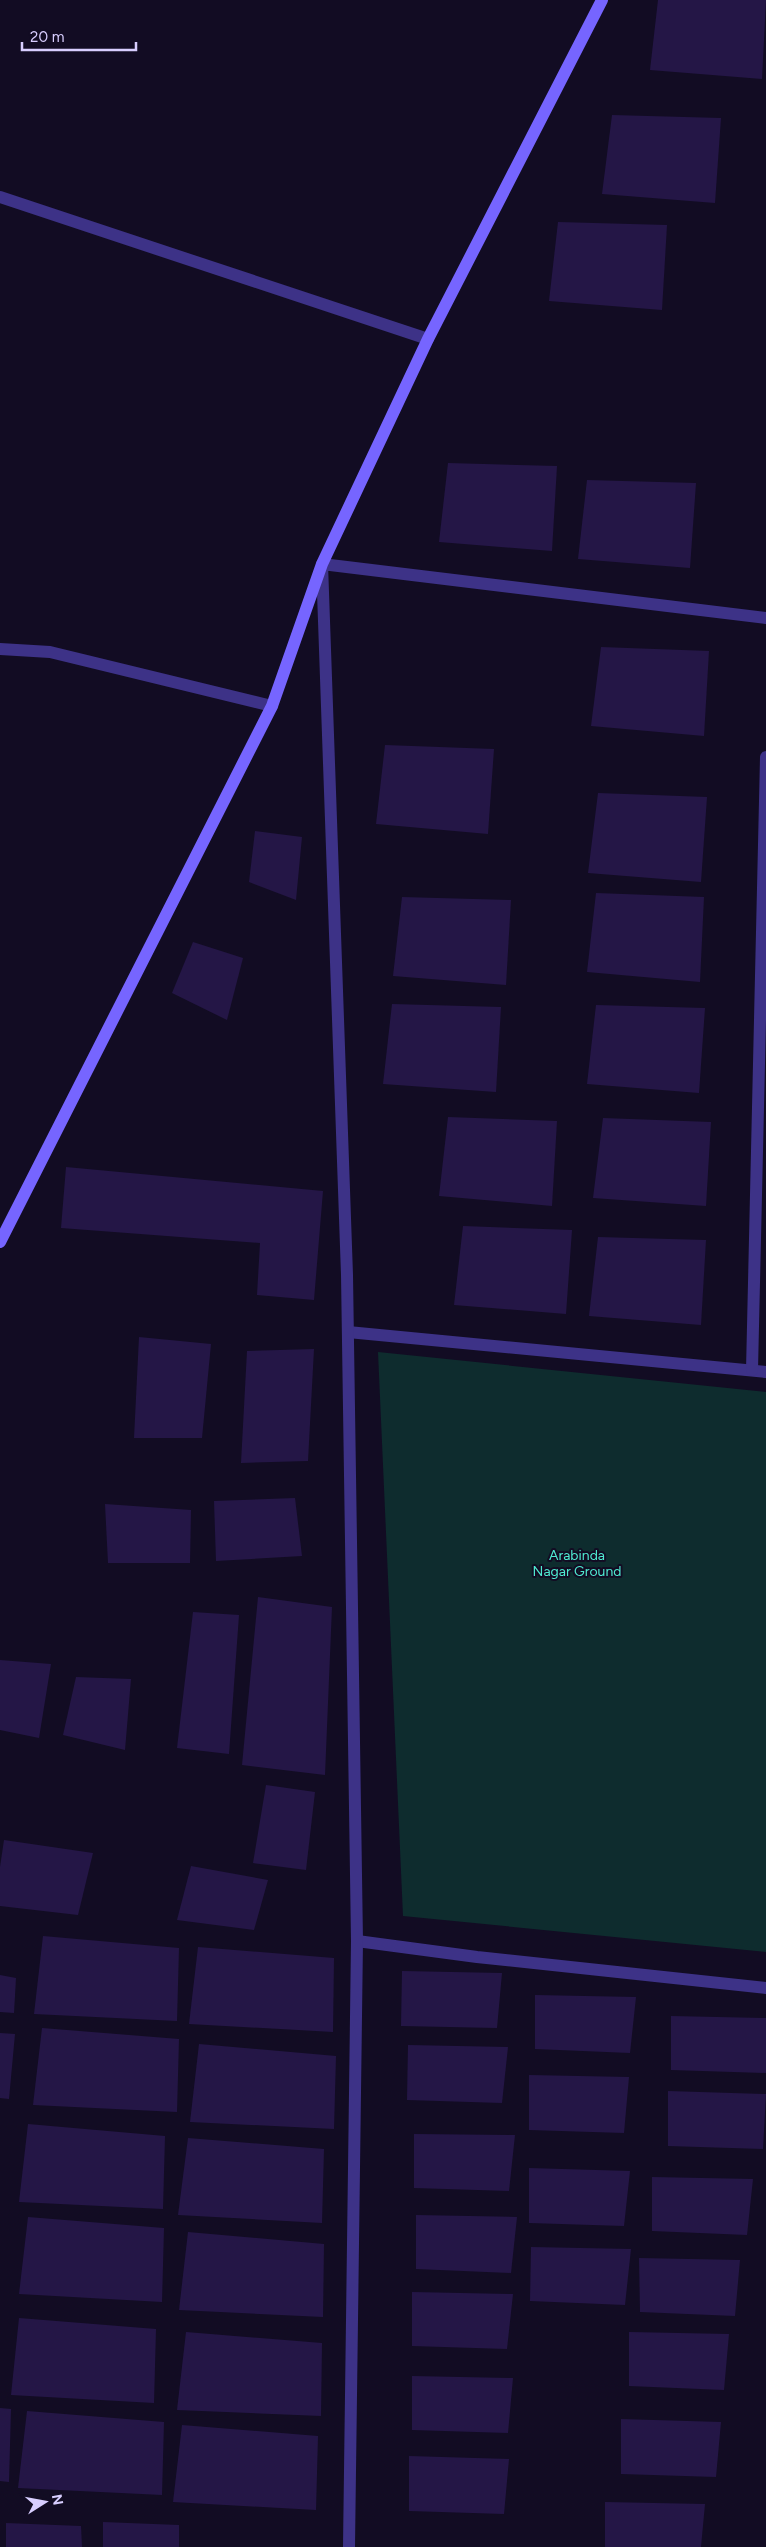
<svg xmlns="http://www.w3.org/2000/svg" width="766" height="2547" viewBox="0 0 766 2547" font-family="Figtree,sans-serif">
	<rect width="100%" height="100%" fill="#120c23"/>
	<!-- green -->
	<path fill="#0e2c2e" d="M378,1352L766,1392V1952L403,1916Z"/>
	<!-- building -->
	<g fill="#241646">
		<path d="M658,0H766L762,79L650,70Z"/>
		<path d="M612,115L721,118L715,203L602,194Z"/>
		<path d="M558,222L667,225L662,310L549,301Z"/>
		<path d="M448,463L557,466L552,551L439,542Z"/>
		<path d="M587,480L696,483L690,568L578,559Z"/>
		<path d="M601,647L709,651L704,736L591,726Z"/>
		<path d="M385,745L494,749L488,834L376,824Z"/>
		<path d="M598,793L707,797L701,882L588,873Z"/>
		<path d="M255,831L302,837L296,900L249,882Z"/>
		<path d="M596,893L704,897L700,982L587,972Z"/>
		<path d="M402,897L511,900L506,985L393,976Z"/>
		<path d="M193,942L243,958L227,1020L172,993Z"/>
		<path d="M392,1004L501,1007L496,1092L383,1084Z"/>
		<path d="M596,1005L705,1008L699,1093L587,1084Z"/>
		<path d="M448,1117L557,1121L552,1206L439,1196Z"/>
		<path d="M603,1118L711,1122L706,1206L593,1198Z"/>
		<path d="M66,1167L323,1191L314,1300L257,1295L260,1243L61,1228Z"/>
		<path d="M463,1226L572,1230L566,1314L454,1305Z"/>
		<path d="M598,1237L706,1240L701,1325L589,1316Z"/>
		<path d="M139,1337L211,1344L202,1438H134Z"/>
		<path d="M314,1349L308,1461L241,1463L247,1351Z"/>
		<path d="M295,1498L302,1556L216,1561L214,1501Z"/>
		<path d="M105,1504L191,1510L190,1563H108Z"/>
		<path d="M258,1597L332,1607L325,1775L242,1765Z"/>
		<path d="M193,1612L239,1615L229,1754L177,1748Z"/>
		<path d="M0,1660L51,1664L39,1738L0,1730Z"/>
		<path d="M76,1677L131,1679L125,1750L63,1735Z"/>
		<path d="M266,1785L315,1792L306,1870L253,1863Z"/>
		<path d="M4,1840L93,1853L78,1915L0,1906V1867Z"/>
		<path d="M191,1866L268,1880L254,1930L177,1920Z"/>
		<path d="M43,1936L179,1948L177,2021L34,2014Z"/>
		<path d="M198,1947L334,1958L333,2032L189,2024Z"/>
		<path d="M402,1971L502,1973L497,2028L401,2026Z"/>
		<path d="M0,1975L16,1978L14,2013L0,2012Z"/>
		<path d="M535,1995L636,1997L630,2053L535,2049Z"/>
		<path d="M671,2016L766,2018V2073L671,2070Z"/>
		<path d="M42,2028L179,2039L177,2112L33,2105Z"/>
		<path d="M0,2033L15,2034L9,2099L0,2098Z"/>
		<path d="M199,2044L336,2056L334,2129L190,2122Z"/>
		<path d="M408,2045L508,2047L502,2103L407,2100Z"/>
		<path d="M529,2075L629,2077L624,2133L529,2130Z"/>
		<path d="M668,2091L766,2094L763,2149L668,2146Z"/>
		<path d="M28,2124L165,2136L163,2209L19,2202Z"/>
		<path d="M414,2134L515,2135L509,2191L414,2188Z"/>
		<path d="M188,2138L324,2149L322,2223L178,2215Z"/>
		<path d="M529,2168L630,2171L624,2226L529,2223Z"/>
		<path d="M652,2177L753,2179L747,2235L652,2231Z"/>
		<path d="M416,2215L517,2217L511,2273L416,2269Z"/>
		<path d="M28,2217L164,2228L162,2302L19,2294Z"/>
		<path d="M188,2232L324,2244L323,2317L179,2310Z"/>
		<path d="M531,2247L631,2249L625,2305L530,2301Z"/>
		<path d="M639,2258L740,2260L735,2316L640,2312Z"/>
		<path d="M412,2292L513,2294L507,2349L412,2346Z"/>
		<path d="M19,2318L156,2329L154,2403L11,2395Z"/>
		<path d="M186,2332L322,2343L321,2416L177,2410Z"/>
		<path d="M629,2332L729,2334L724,2390L629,2386Z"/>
		<path d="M412,2376L513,2378L508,2433L412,2430Z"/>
		<path d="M0,2408L11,2409L9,2482L0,2481Z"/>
		<path d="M27,2411L164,2422L162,2495L18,2488Z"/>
		<path d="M621,2419L721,2422L716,2477L621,2474Z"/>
		<path d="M182,2425L318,2436L316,2510L173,2502Z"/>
		<path d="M409,2456L509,2459L504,2514L409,2511Z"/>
		<path d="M605,2502L705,2504L701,2547H605Z"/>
		<path d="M103,2522L179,2525V2547H103Z"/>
		<path d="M6,2523L81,2526L82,2547H6Z"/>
	</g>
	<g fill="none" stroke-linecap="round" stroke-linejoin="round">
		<!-- minor -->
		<g stroke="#3d3287" stroke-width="12">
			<path d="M0,197L428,339"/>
			<path d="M0,649L50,652L272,706"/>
			<path d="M348,1332L766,1372"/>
			<path d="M752,1370L766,757"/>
			<path d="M357,1941L477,1957L766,1988"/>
			<path d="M349,2547L357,1941L347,1275L322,564L766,618"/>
		</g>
		<!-- secondary -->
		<path stroke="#7665ff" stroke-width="12" d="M0,1242L272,706L322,564L428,339L602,0"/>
	</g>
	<g text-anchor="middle" stroke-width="4" stroke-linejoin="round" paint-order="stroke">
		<!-- park labels -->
		<g font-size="14" fill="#4fead1" stroke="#120c23">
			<text x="577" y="1560">Arabinda<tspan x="577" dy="16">Nagar Ground</tspan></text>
		</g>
	</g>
	<!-- north arrow -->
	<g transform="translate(45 2502) rotate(79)" stroke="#120c23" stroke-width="4" paint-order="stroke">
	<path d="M0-4L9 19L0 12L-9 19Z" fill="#d8ceff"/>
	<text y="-8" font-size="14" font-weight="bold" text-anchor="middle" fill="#d8ceff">N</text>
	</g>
	<!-- scale -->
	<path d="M22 42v8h114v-8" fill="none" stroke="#d8ceff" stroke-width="2.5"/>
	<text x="30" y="42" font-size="15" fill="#d8ceff" stroke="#120c23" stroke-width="4" paint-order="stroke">20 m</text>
</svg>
